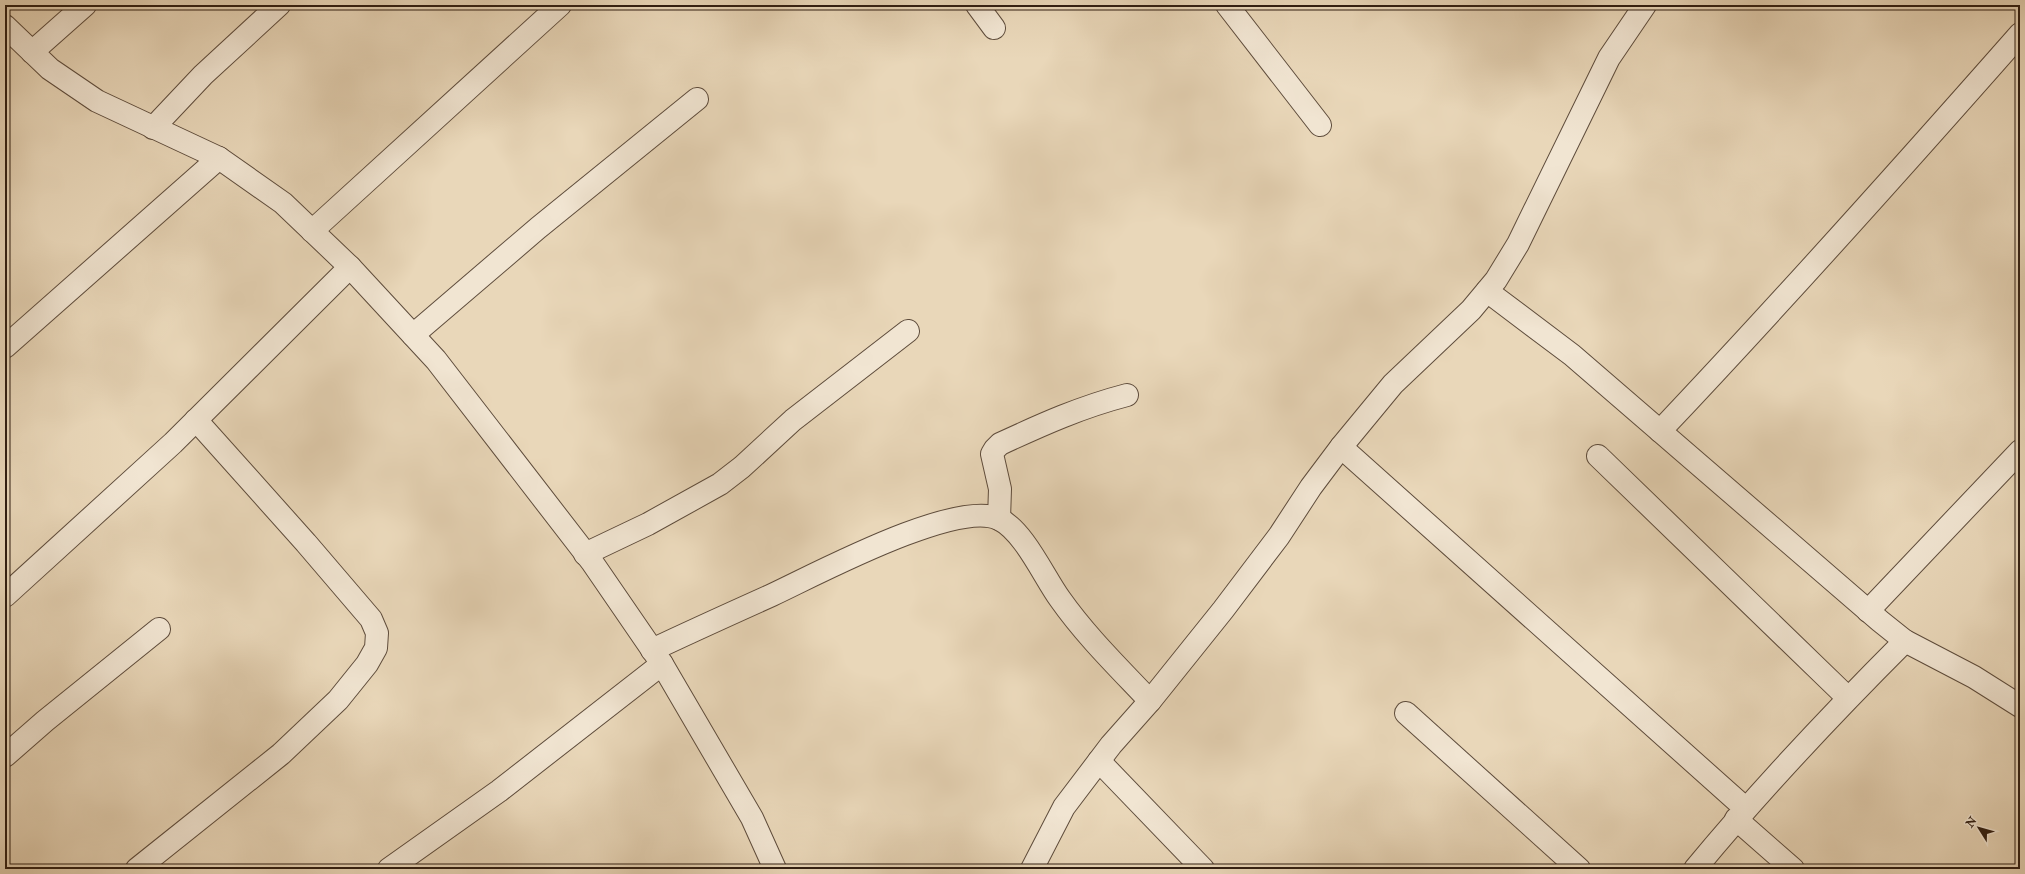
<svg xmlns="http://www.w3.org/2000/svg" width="2025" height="874" viewBox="0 0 2025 874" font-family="'IM FELL Double Pica',serif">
	<rect width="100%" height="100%" fill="#e9d7b9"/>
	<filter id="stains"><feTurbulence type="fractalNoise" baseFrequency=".005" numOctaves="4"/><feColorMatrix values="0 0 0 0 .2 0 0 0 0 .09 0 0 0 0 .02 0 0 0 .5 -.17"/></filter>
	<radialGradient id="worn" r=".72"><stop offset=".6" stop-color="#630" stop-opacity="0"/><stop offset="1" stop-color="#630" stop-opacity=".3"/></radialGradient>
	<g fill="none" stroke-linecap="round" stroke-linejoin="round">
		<defs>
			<g id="street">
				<path d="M977,5L994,28"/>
				<path d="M1227,5L1320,125"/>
				<path d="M5,26L50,69L97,101L219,158L283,203L350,267L436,360L592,562L662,664L752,818L775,869"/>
				<path d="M32,52L85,5"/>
				<path d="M153,128L203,75L279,5"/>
				<path d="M312,231L560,5"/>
				<path d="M1487,291L1572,355L1880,621L1905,641L1974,677L2020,706"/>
				<path d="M413,335L538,228L697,99"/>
				<path d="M5,347L219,158"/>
				<path d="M1660,431C1783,301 1902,168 2020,34"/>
				<path d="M1341,447L1745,808"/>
				<path d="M1598,456L1848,698"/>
				<path d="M999,519L1000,489L992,454L995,449L1000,444C1043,424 1081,407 1127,395"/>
				<path d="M585,554L648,524L720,484L742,467L793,420L908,331"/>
				<path d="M5,596L173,443L350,267"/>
				<path d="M1868,611L2020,451"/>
				<path d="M652,650C692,631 732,613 772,595C815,575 956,499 999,519C1024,531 1044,577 1060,599C1086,636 1119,668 1150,701"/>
				<path d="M1406,713L1579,869"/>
				<path d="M5,756L45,721L159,629"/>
				<path d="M1099,761L1203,869"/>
				<path d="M1736,819L1793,869"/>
				<path d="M137,869L281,754L338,700L367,664L376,648L377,633L371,619L306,543L196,420"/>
				<path d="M389,869L499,791L662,664"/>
				<path d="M1032,869L1064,807L1111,745L1150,701L1223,610L1279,536L1311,487L1341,447L1393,384L1471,310L1496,280L1518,244L1609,58L1645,5"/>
				<path d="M1695,869C1762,788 1831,715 1905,641"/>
			</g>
		</defs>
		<!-- street casing -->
		<use href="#street" stroke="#5e4c3c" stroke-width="24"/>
		<!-- street -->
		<use href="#street" stroke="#f1e5d2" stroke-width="22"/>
	</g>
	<!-- margin -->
	<rect width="2025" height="874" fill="none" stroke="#e9d7b9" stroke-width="20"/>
	<rect x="6" y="6" width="2013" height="862" fill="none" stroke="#301e12" stroke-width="2"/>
	<rect x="10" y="10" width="2005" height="854" fill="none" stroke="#301e12"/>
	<!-- north arrow -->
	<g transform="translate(1979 828) rotate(307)" stroke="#f1e5d2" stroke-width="3" paint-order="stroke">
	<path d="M0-3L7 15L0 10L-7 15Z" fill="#301e12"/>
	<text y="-6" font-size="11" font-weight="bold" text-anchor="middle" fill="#301e12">N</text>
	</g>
	<rect width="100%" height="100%" filter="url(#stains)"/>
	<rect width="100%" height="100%" fill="url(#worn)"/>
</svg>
